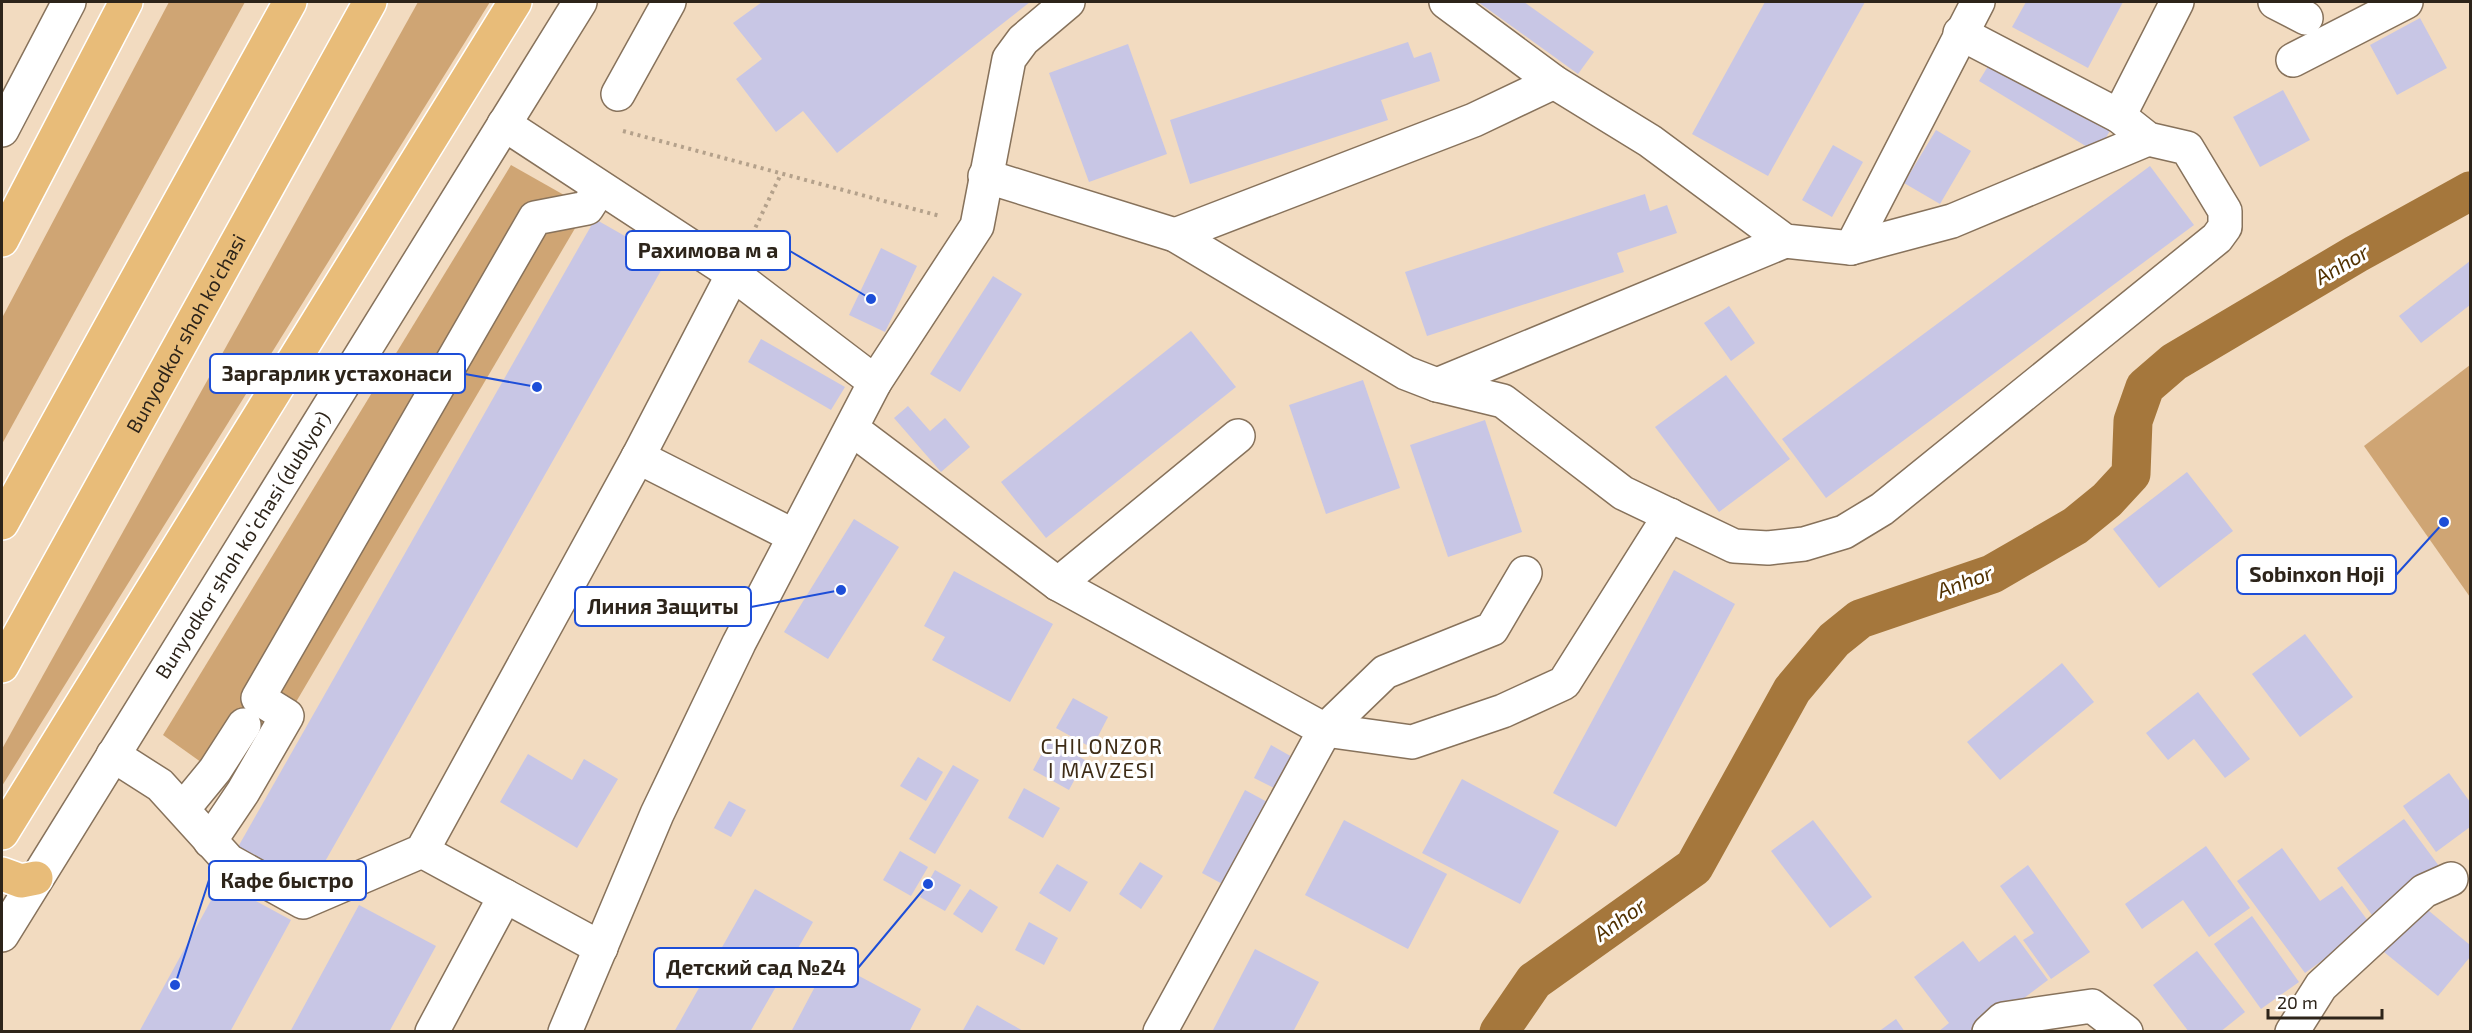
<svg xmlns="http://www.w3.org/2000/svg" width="2472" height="1033" viewBox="0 0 2472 1033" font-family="'Exo 2',sans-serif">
	<rect width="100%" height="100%" fill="#f2dbc0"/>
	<!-- green -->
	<g fill="#cfa574">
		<path d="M169,2H245L2,444V318Z"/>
		<path d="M418,2H490L2,786V749Z"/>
		<path d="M511,165L587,208L243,792L163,735Z"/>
		<path d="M2470,365V597L2364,446Z"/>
	</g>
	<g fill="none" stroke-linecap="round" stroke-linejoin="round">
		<!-- canal -->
		<path stroke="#a5773c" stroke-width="39" d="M1499,1032L1534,981L1694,867L1792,690L1834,640L1860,619L1992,574L2075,526L2107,500L2131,474L2133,421L2145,387L2174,362L2356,254L2470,191"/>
	</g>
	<!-- building -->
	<g fill="#c8c6e5">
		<path d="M762,2H1030L837,153L803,111L776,132L736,79L762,59L733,23Z"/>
		<path d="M1478,2H1524L1594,52L1578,74Z"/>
		<path d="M1765,2H1865L1768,176L1692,134Z"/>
		<path d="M2026,2H2123L2088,68L2012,27Z"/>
		<path d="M2420,18L2447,68L2397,95L2370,45Z"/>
		<path d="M1408,42L1414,58L1431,52L1440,81L1381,100L1388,120L1190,184L1170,120Z"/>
		<path d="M1128,44L1167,154L1089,182L1049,73Z"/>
		<path d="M1993,58L2111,129L2097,153L1979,81Z"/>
		<path d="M2283,90L2310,140L2260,167L2233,117Z"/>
		<path d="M1936,130L1971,151L1940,204L1904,183Z"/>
		<path d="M1833,145L1863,162L1832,217L1802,200Z"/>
		<path d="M2150,166L2194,225L1826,498L1782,439Z"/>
		<path d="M1645,194L1650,211L1667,205L1677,233L1617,253L1624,272L1427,336L1405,272Z"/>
		<path d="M595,219L667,260L306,895L234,854Z"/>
		<path d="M881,248L917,266L885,332L849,315Z"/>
		<path d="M2470,261V305L2421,343L2399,316Z"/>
		<path d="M993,276L1022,294L960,392L930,374Z"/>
		<path d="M1729,306L1755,343L1731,361L1704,323Z"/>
		<path d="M1191,331L1236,387L1046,538L1001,482Z"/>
		<path d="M761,339L845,387L831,410L748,362Z"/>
		<path d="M1726,375L1790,459L1719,512L1655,427Z"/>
		<path d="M1363,380L1400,488L1326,514L1289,405Z"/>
		<path d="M908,406L930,431L945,418L970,447L941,472L894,418Z"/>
		<path d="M1485,420L1522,532L1448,557L1410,445Z"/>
		<path d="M2187,472L2233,531L2159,588L2113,529Z"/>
		<path d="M854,519L899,547L828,659L784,632Z"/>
		<path d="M1674,570L1735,604L1616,827L1553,793Z"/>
		<path d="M954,571L1053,624L1010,702L932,660L945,637L924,626Z"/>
		<path d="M2305,634L2353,697L2300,737L2252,674Z"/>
		<path d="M2062,663L2094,702L2000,780L1967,742Z"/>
		<path d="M2198,692L2250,759L2225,778L2194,739L2168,760L2146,733Z"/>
		<path d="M1073,698L1108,717L1092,748L1056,728Z"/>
		<path d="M1049,740L1085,760L1069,790L1033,770Z"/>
		<path d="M1271,745L1294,758L1278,790L1254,778Z"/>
		<path d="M528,754L572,780L584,759L618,779L577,848L500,802Z"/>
		<path d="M918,757L943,772L926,801L900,786Z"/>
		<path d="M953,765L979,780L935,854L909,839Z"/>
		<path d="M2449,773L2470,802V827L2436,852L2403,806Z"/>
		<path d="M1462,779L1559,831L1520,904L1422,853Z"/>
		<path d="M1024,788L1060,808L1043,838L1008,818Z"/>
		<path d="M1245,790L1271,804L1228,887L1202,873Z"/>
		<path d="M729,801L746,810L731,837L714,828Z"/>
		<path d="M2404,819L2439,866L2372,915L2337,868Z"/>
		<path d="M1344,820L1447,874L1408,949L1305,895Z"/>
		<path d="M1813,820L1872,897L1830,928L1771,851Z"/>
		<path d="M2206,846L2250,908L2209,937L2183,900L2142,929L2125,904Z"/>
		<path d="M2282,848L2320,901L2342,886L2371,925L2305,973L2237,881Z"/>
		<path d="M900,851L928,867L911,896L883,880Z"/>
		<path d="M1140,862L1163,876L1141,909L1119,894Z"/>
		<path d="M1057,864L1088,882L1070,912L1039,893Z"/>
		<path d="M2028,865L2090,952L2051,979L2023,940L2034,933L2000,886Z"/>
		<path d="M935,870L961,885L945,911L920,897Z"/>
		<path d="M221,882L291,920L230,1032H139Z"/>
		<path d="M755,889L813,922L750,1032H674Z"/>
		<path d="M970,889L998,907L982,933L953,914Z"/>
		<path d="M359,905L436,946L389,1032H290Z"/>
		<path d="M2423,906L2470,945V957L2438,996L2384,952Z"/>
		<path d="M2252,916L2299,982L2261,1009L2214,944Z"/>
		<path d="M1029,922L1058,938L1044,965L1015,950Z"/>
		<path d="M2015,935L2048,980L1979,1032H1938L1949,1023L1914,977L1963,941L1979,962Z"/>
		<path d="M1255,949L1319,982L1293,1032H1212Z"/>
		<path d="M2197,951L2245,1012L2220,1032H2189L2153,985Z"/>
		<path d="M829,960L921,1009L909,1032H791Z"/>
		<path d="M977,1005L1025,1032H962Z"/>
		<path d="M1896,1019L1905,1032H1878Z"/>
	</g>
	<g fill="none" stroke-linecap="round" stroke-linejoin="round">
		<defs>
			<g id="minor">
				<path d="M1446,2L1554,82L1650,141L1785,241L1851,248L1952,221L2148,139"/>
				<path d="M2275,2L2306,18"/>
				<path d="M2293,60L2406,2"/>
				<path d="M618,94L669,2"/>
				<path d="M2119,116L2177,2"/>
				<path d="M504,124L733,274L875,382"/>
				<path d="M2,130L69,2"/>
				<path d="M985,176L1175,235L1406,373L1437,385L1785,241"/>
				<path d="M1175,235L1474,120L1554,82"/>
				<path d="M1851,248L1978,2"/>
				<path d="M1437,385L1503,401L1623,493L1734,546L1768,548L1804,544L1844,532L1882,509L2217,238L2225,227V211L2187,148L2148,139L2119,116L1960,33"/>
				<path d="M852,429L1058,584L1325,730L1160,1032"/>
				<path d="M638,457L794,536"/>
				<path d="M1058,584L1238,436"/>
				<path d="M1325,730L1412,742L1503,711L1564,683L1670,515"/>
				<path d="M1325,730L1385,672L1492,629L1525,573"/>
				<path d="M113,755L160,785L229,861L303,902L422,851L638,457L733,274"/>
				<path d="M183,809L215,770L244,725"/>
				<path d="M210,841L243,792L287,716L258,698L535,218L587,208L600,188"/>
				<path d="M422,851L601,948"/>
				<path d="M2,935L580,2"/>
				<path d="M432,1032L505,896"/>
				<path d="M565,1032L657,814L739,643L875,382L977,226L1009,59L1023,40L1068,2"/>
				<path d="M1989,1032L2003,1019L2092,1006L2126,1032"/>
				<path d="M2292,1032L2321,986L2424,891L2451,879"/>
			</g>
			<g id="major">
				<path d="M2,240L126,2"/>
				<path d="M2,523L290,2"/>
				<path id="s1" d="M2,666L370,2"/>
				<path d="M2,833L515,2"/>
				<path d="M2,874L21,881L36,878"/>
			</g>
		</defs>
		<!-- minor casing -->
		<use href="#minor" stroke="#87725b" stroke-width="36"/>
		<!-- major casing -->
		<use href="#major" stroke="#fff" stroke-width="36"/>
		<!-- path -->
		<g stroke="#b4a18b" stroke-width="4" stroke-dasharray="3 4.5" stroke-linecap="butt">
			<path d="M623,131L940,216"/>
			<path d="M749,241L781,174"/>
		</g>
		<!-- minor -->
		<use href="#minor" stroke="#fff" stroke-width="33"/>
		<!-- major -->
		<use href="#major" stroke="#e8bc79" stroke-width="33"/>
	</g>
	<g text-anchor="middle" stroke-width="6" stroke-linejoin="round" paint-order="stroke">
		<!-- street labels -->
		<g font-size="20" fill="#2d241a" stroke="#fff">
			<text dy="7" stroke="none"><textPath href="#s1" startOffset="380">Bunyodkor shoh ko'chasi</textPath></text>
			<text transform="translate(243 545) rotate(-58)" y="7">Bunyodkor shoh koʻchasi (dublyor)</text>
		</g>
		<!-- water labels -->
		<g font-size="21" font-style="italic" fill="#513100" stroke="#fff">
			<text transform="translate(2342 265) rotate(-30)" y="7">Anhor</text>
			<text transform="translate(1965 582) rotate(-20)" y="7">Anhor</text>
			<text transform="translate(1620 920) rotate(-35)" y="7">Anhor</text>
		</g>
		<!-- neighbourhood labels -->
		<g font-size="21" letter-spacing="1.5" fill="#3f2d17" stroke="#fff">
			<text x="1102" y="754">CHILONZOR<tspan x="1102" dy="24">I MAVZESI</tspan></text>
		</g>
	</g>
	<!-- callouts -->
	<path fill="none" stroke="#1d4ed8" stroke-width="2" d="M871 299L790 251M537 387L465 374M2444 522L2396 575M841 590L751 607M175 985L209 880M928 884L858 968"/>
	<g fill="#1d4ed8" stroke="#fff" stroke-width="2">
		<circle cx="871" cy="299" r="6"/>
		<circle cx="537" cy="387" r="6"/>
		<circle cx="2444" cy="522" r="6"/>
		<circle cx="841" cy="590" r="6"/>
		<circle cx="175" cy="985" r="6"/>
		<circle cx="928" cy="884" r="6"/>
	</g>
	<g fill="#fff" stroke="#1d4ed8" stroke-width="2">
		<rect x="626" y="231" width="164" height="39" rx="6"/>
		<rect x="210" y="354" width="255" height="39" rx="6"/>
		<rect x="2237" y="555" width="159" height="39" rx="6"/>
		<rect x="575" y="587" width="176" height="39" rx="6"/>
		<rect x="209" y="861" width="157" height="39" rx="6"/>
		<rect x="654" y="948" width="204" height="39" rx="6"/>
	</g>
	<g font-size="21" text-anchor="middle" font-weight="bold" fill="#2d241a">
		<text x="708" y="258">Рахимова м а</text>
		<text x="337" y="381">Заргарлик устахонаси</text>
		<text x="2317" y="582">Sobinxon Hoji</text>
		<text x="663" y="614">Линия Защиты</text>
		<text x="287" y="888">Кафе быстро</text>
		<text x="756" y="975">Детский сад №24</text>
	</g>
	<!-- border -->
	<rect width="2472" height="1033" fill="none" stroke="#2d241a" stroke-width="6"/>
	<!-- scale -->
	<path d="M2268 1009v9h114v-9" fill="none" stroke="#2d241a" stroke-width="3"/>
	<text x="2277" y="1009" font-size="18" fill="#2d241a" stroke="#ffffff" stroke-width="4.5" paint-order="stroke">20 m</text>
</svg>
